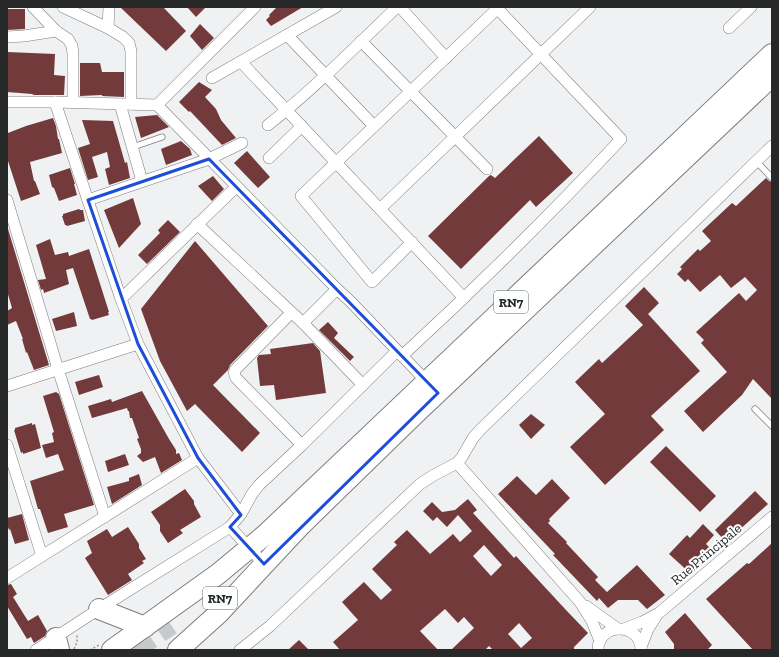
<svg xmlns="http://www.w3.org/2000/svg" width="779" height="657" viewBox="0 0 779 657" font-family="'Zilla Slab',serif">
	<rect width="100%" height="100%" fill="#f0f1f2"/>
	<!-- building -->
	<g fill="#723a3a" fill-rule="evenodd">
		<path d="M120,7H163L186,31L166,51Z"/>
		<path d="M187,7H206L196,17Z"/>
		<path d="M277,7H303L271,26L266,20L270,16L269,15Z"/>
		<path d="M7,9H25V29L7,30Z"/>
		<path d="M200,24L214,38L202,50L190,36Z"/>
		<path d="M7,52L55,54L54,75L65,76L64,95H34L32,94L7,92Z"/>
		<path d="M80,63H100L102,72H124V97L102,96V95L80,96Z"/>
		<path d="M199,82L212,90L205,97L216,109L221,120L236,138L222,145L190,111L189,112L179,102Z"/>
		<path d="M157,115L169,127L141,138L135,117Z"/>
		<path d="M53,118L56,126L58,139H59L62,153L30,162L34,181H35L40,194L21,201L7,158V139H8V133L26,126Z"/>
		<path d="M82,120L113,121L125,163L127,162L130,178L109,185L105,169L110,167L107,152L92,157L98,177L88,180L78,148L90,144Z"/>
		<path d="M539,136L573,173L536,207L530,200L461,269L428,236L489,176L491,175L495,178Z"/>
		<path d="M181,141L190,149L192,155L166,165L161,149Z"/>
		<path d="M247,151L270,177L258,188L234,163Z"/>
		<path d="M70,168L75,184H74L77,195L59,201L54,188L52,187L49,175Z"/>
		<path d="M213,176L224,189L212,201L198,186Z"/>
		<path d="M766,178L769,181L772,182V399L753,379L742,395L703,432L684,411L727,372L701,343L704,340L696,332L739,293L746,301L757,290L745,277L731,288L720,275L700,292L688,279L685,282L677,274L682,269L680,267L698,249L700,251L711,241L702,231L732,203L736,206Z"/>
		<path d="M133,198L141,224L119,248L104,210Z"/>
		<path d="M79,209L80,210H83L85,221L67,226L66,225H65L62,216H63V214Z"/>
		<path d="M168,220L180,232L147,264L138,255L160,233L158,230Z"/>
		<path d="M7,229H8L49,365L34,370L27,352L26,353L22,339H23L16,321L7,325V311L12,308L7,291Z"/>
		<path d="M50,239L55,255L68,252L69,256L89,249L109,312H108L109,315L92,320L91,319H90L73,268L66,270L69,284L44,293L43,289L41,290L38,280L46,279L36,245Z"/>
		<path d="M195,241L268,326L230,365L228,370L213,385L260,433L242,452L195,404L187,411L160,361L141,309Z"/>
		<path d="M644,287L659,303L648,314L700,371L651,416L664,430L605,485L570,447L605,414L575,382L599,359L602,363L643,325L625,306Z"/>
		<path d="M74,312L77,326L56,331L52,319Z"/>
		<path d="M328,322L338,333L334,338L354,357L350,361L319,330Z"/>
		<path d="M313,343L320,351L326,393L276,400L274,385L260,386L257,358L259,355L271,354L270,349Z"/>
		<path d="M99,375L103,387L79,395L75,382Z"/>
		<path d="M142,391L169,439L176,450V454L179,453L182,460L161,473L155,457L143,462L137,456L141,453V449L137,439L139,438L132,418H130L129,411H128L127,408L92,418L88,406L111,399L112,402Z"/>
		<path d="M56,392L59,394L94,505L64,514L68,527L48,533L40,509H38L30,481L64,470L58,454L46,458L42,445L54,442L52,433L54,432L43,396Z"/>
		<path d="M531,414L545,425L531,439L519,425Z"/>
		<path d="M32,423V425L35,424L41,448L23,454V452L21,453L14,430H15V428Z"/>
		<path d="M666,446L716,496L700,512L650,462Z"/>
		<path d="M125,454L129,465L108,472L105,461Z"/>
		<path d="M139,474L142,485L112,504L107,487L129,481V478Z"/>
		<path d="M517,476L536,495L552,479L570,498L549,519L550,521L548,523L567,542L566,543L598,577L595,580L607,592L637,565L665,595L647,609L638,600H618L608,608L599,598L597,601L553,555L555,554L498,494Z"/>
		<path d="M185,489L194,501V504L201,517L180,530L183,533L168,543L160,531V525L151,512Z"/>
		<path d="M755,491L768,504L726,542L715,530Z"/>
		<path d="M468,499L477,510L473,513L495,537L514,558L516,556L566,610L588,633L574,647V650H493L489,646L485,650H451L474,628L464,617L458,623L445,609L420,631L438,650H340L333,642L358,620L342,602L364,582L381,600L392,590L372,569L397,545L394,542L407,530L430,554L453,534L460,542L472,531L458,515L447,527L437,517L433,521L423,511L432,502L442,512L455,510ZM484,545L502,565L491,576L473,556ZM519,623L532,638L521,648L508,634Z"/>
		<path d="M22,514L29,540L15,544L10,529L9,530L7,524V518Z"/>
		<path d="M703,524L714,535L706,544L713,551L691,574L669,554L687,535L690,538Z"/>
		<path d="M128,527L139,544V548L146,559L142,561L144,563L128,574L132,580L108,595L85,558L92,553L87,541L107,529L112,537Z"/>
		<path d="M772,543V650H753L706,599L747,563L749,564Z"/>
		<path d="M11,584L17,594L13,597L28,621L38,615L47,631L45,636L34,643L31,637L27,639L7,606V585Z"/>
		<path d="M685,613L712,645L707,650H674V644L665,632Z"/>
		<path d="M299,640L309,650H288Z"/>
	</g>
	<g fill="none" stroke-linecap="round" stroke-linejoin="round">
		<!-- highway-tunnel -->
		<path stroke="#c8c9ca" stroke-width="20" stroke-dasharray="20 10" stroke-linecap="butt" d="M135,650L171,625"/>
		<defs>
			<g id="lane">
				<path d="M133,147L162,137"/>
				<path d="M756,161L772,178"/>
				<path d="M755,409L772,426"/>
			</g>
			<g id="street">
				<path d="M33,7L56,31L68,39L72,46L73,54V102"/>
				<path d="M63,7L108,28L123,37L129,43L131,51V104"/>
				<path d="M400,7L446,58"/>
				<path d="M108,28L109,7"/>
				<path d="M729,28L751,7"/>
				<path d="M287,35L374,126"/>
				<path d="M7,37L24,36L56,31"/>
				<path d="M361,41L487,169"/>
				<path d="M241,62L464,298"/>
				<path d="M212,78L336,7"/>
				<path d="M7,102H55L157,105L337,289L351,302L430,385"/>
				<path d="M55,102L121,299L138,344L198,458L241,514"/>
				<path d="M120,104L142,181"/>
				<path d="M157,105L255,7"/>
				<path d="M268,125C314,89 355,47 397,7"/>
				<path d="M269,158L302,126"/>
				<path d="M7,200L58,369L105,517"/>
				<path d="M88,200L209,159L242,143"/>
				<path d="M380,209L590,7"/>
				<path d="M197,224L303,323L363,385"/>
				<path d="M412,242L372,282L301,196L499,7"/>
				<path d="M121,299L236,187"/>
				<path d="M291,313L235,370C234,373 234,375 236,378L302,445"/>
				<path d="M303,323L337,289"/>
				<path d="M402,356C478,286 551,214 621,139L496,7"/>
				<path d="M7,386L138,344"/>
				<path d="M7,445L42,556"/>
				<path d="M457,463L580,602L592,621L600,641"/>
				<path d="M230,527L264,564"/>
				<path d="M7,578L198,458"/>
				<path d="M586,606L618,629"/>
				<path d="M624,629L642,622L659,613L772,517"/>
				<path d="M641,647L648,629L657,615"/>
				<path d="M36,650L99,609L230,527L241,514L252,494L259,485L302,445L397,351"/>
				<path d="M240,650L270,626L420,484L434,475L457,463L462,457L473,438L481,429L772,146"/>
				<path d="M598,650C598,622 641,622 641,650"/>
			</g>
			<g id="highway">
				<path d="M99,609L145,627"/>
				<path d="M56,638L59,650"/>
				<path d="M112,650L218,574L265,535L772,54"/>
				<path d="M178,650L219,613L301,525L416,413L772,76"/>
			</g>
		</defs>
		<!-- lane casing -->
		<use href="#lane" stroke="#7d7d7e" stroke-width="7"/>
		<!-- street casing -->
		<use href="#street" stroke="#7d7d7e" stroke-width="12"/>
		<!-- highway casing -->
		<use href="#highway" stroke="#7d7d7e" stroke-width="22"/>
		<!-- path -->
		<g stroke="#939494" stroke-width="1.5" stroke-dasharray="2 2" stroke-linecap="butt">
			<path d="M74,649L77,642V635"/>
			<path d="M90,650L99,645"/>
		</g>
		<!-- lane -->
		<use href="#lane" stroke="#fff" stroke-width="5.5"/>
		<!-- street -->
		<use href="#street" stroke="#fff" stroke-width="11"/>
		<!-- highway -->
		<use href="#highway" stroke="#fff" stroke-width="20"/>
	</g>
	<!-- marked area -->
	<path fill="none" stroke="#1d4ed8" stroke-width="3" stroke-linejoin="round" d="M209,159L438,393L264,564L230,527L241,515L198,458L138,344L88,200Z"/>
	<g text-anchor="middle" stroke-width="4" stroke-linejoin="round" paint-order="stroke">
		<!-- shield labels -->
		<g fill="#fdfeff" stroke="#676868" stroke-width="1">
			<rect x="494" y="291" width="34" height="22" rx="3"/>
			<rect x="203" y="587" width="34" height="22" rx="3"/>
		</g>
		<g font-size="13" font-weight="bold" fill="#272828">
			<text x="511" y="307">RN7</text>
			<text x="220" y="603">RN7</text>
		</g>
		<!-- street labels -->
		<g font-size="14" fill="#272828" stroke="#fdfeff">
			<text transform="translate(706 554) rotate(-40)" y="5">Rue Principale</text>
		</g>
	</g>
	<!-- border -->
	<rect width="779" height="657" fill="none" stroke="#272828" stroke-width="16"/>
</svg>
